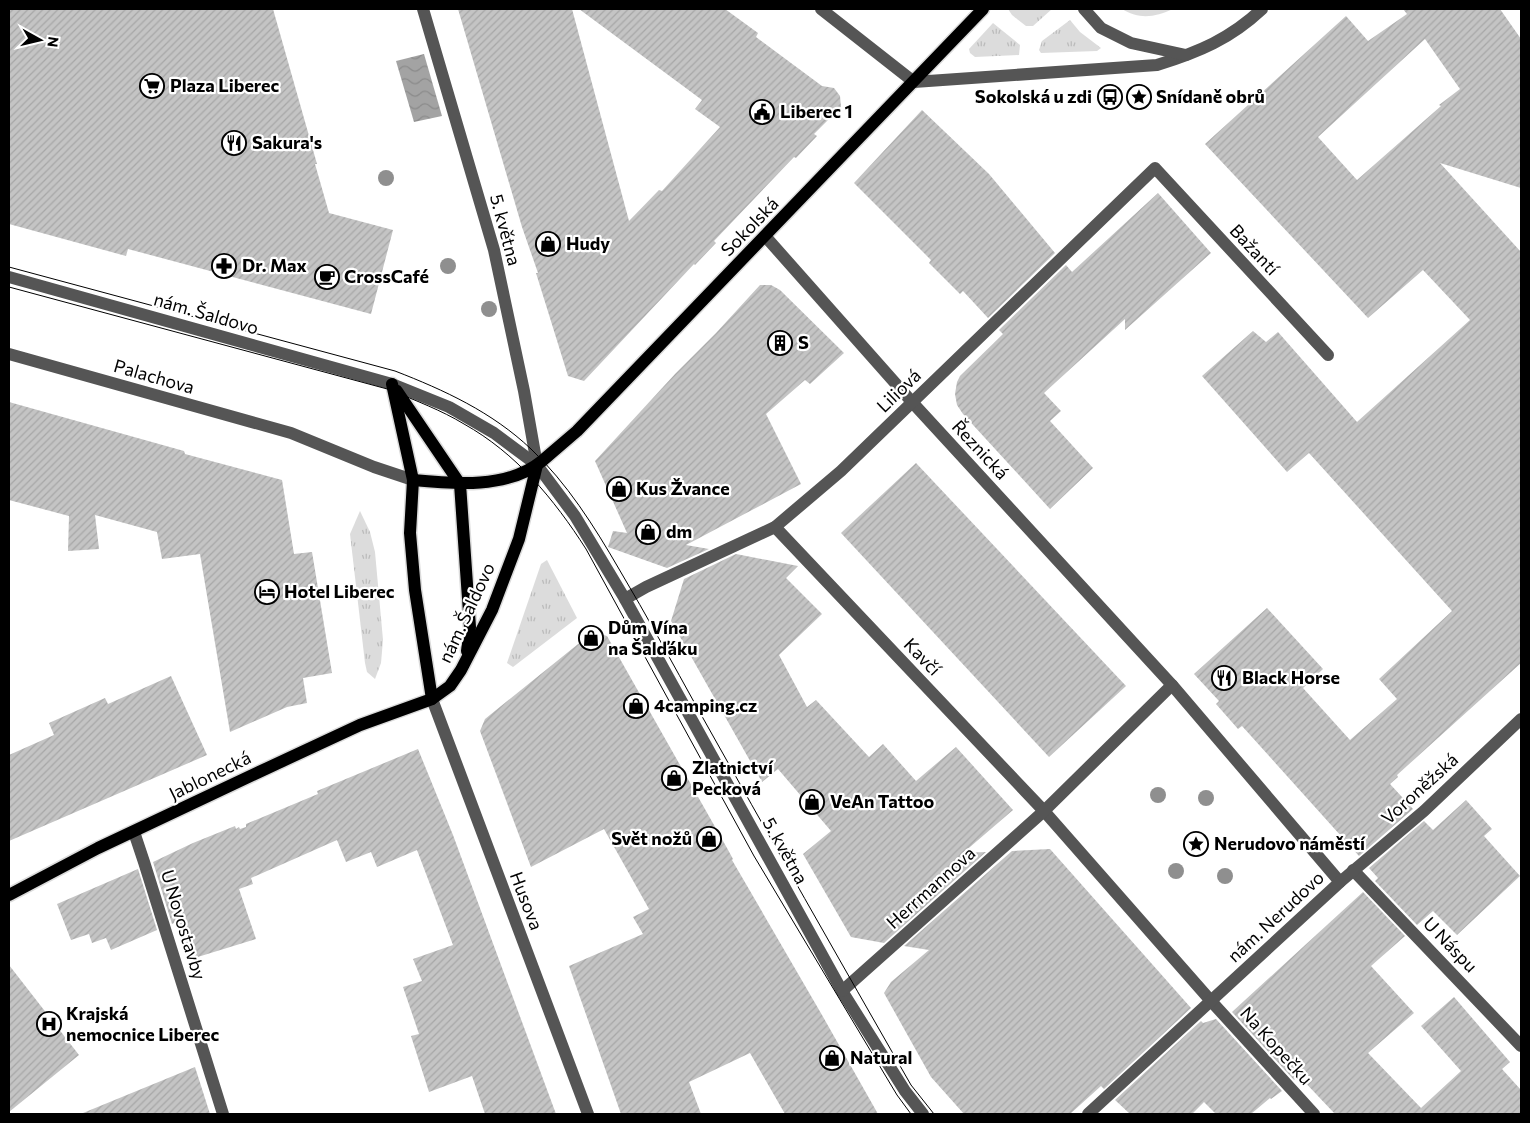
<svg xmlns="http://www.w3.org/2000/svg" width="1530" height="1123" viewBox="0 0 1530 1123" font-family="Commissioner,sans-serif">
	<defs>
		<pattern id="grass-tufts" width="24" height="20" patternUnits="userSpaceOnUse" patternTransform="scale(1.25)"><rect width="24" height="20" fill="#dcdcdc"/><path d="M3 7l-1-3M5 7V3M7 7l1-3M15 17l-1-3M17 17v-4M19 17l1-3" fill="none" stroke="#bbb"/></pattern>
		<pattern id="water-waves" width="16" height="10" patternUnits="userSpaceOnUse" patternTransform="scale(1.25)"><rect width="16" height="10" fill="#a3a3a3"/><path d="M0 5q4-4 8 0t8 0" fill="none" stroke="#8b8b8b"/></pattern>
		<pattern id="building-hatch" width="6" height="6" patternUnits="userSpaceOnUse" patternTransform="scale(1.25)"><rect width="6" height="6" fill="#c4c4c4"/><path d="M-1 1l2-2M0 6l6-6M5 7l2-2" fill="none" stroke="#a7a7a7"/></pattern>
	</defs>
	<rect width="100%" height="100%" fill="#fff"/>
	<!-- grass -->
	<g fill="url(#grass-tufts)">
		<path d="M1008,9H1052L1033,26H1026L1012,15Z"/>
		<path d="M1122,9H1173C1155,17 1140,20 1122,9Z"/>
		<path d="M1070,20L1080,32L1101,48L1097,51L1041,53L1039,50L1042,41Z"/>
		<path d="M993,23L1020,45L1019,55L975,57L970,53L969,49Z"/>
		<path d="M360,511L370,532L375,552L383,640L381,663L375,679L367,672L365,663L350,534Z"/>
		<path d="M547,560L577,618L513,667L507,663L541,564Z"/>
	</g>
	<!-- water -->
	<path fill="url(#water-waves)" d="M424,54L442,116L414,122L396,61Z"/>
	<!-- building -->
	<g fill="url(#building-hatch)" fill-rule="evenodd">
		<path d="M9,9H273L317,164H315L329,213L393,230L371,314L128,249L126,256L9,224Z"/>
		<path d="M458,9H572L629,221L659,190L662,191L720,127L695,109L702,100L579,9H725L758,33L756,37L822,86L834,88L840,96L841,107L814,134L817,136L796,158L794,157L714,241L716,243L695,265L694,264L584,381L568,376L536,273H538L522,227Z"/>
		<path d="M1403,9H1500L1521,39V188L1440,163L1521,252V663L1397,775L1398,777L1390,784L1413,809L1359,856L1242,726L1238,729L1216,704L1219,701L1194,674L1267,608L1323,669L1303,688L1350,740L1397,699L1379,679L1452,611L1309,453L1287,472L1202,376L1253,331L1266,342L1278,332L1357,422L1470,320L1423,270L1368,318L1205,144L1346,16L1368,41L1407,14ZM1425,39L1460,89L1439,105L1441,106L1357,180L1318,137Z"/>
		<path d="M922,110L989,174L1055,253L988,318L963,291L960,294L929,263L931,260L854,183Z"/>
		<path d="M1158,193L1211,253L1125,330V319L1044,393L1061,411L1050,421L1093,468L1050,509L963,414L957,405L955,394L957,382L960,376L1003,334L999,330L1066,265L1072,272Z"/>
		<path d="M760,285H771L780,290L844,353L810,384L805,380L766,414L801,484L686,545L709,549L667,568L608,547L613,531L627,533L595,461L675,374L716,333Z"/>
		<path d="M9,402L184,451L185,454L282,480L294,554L312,552L332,673L303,678L307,703L287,707L230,732L200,554L162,559L157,532L95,515L99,549L68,551L69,516L9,500Z"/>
		<path d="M916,463L1126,686L1049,757L841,533Z"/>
		<path d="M736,554L798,566L786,578L822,614L779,655L807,707L816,700L869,757L883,744L916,781L956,747L1013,810L963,853L986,852L884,943L851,937L803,854L831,831L778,769L762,782L671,621L684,579Z"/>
		<path d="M593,632L607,636L727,848L733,859L732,860L822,1015L878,1114H785L750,1053L689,1082L701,1114H621L569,966L643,934L633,917L649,909L604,829L531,867L480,731L485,719Z"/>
		<path d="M171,676L207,755L9,841V755L54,735L49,723L105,698L108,704Z"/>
		<path d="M418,749L453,835L556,1114H485L472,1076L429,1092L411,1036L419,1034L403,987L422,981L413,959L453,945L417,850L377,867L371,852L346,862L337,840L251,878L253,884L239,889L256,939L188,960L176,922L172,924L153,862L193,843L235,826L236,829L239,827L240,829L246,827V824L318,794L317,791Z"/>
		<path d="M1466,800L1492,829L1484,836L1520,876L1457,935L1433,911L1417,925L1375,881L1378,878L1369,868L1424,821L1433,830Z"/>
		<path d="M1050,849L1191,1008L1104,1089L1101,1086L1070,1114H964L931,1077L884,993L891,982L929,950L904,946L1012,851Z"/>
		<path d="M138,869L157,930L111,950L106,938L92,943L89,934L71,940L57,904Z"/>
		<path d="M1363,892L1405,936L1371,966L1414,1013L1368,1053L1421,1108L1461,1071L1421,1026L1454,997L1510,1062L1502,1069L1521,1090V1114H1335L1299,1076L1294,1080L1232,1012Z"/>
		<path d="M9,965L79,1055L9,1112Z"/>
		<path d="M1216,1019L1282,1091L1271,1099L1270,1098L1251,1114H1216L1204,1102L1192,1114H1130L1115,1100L1201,1021L1203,1023Z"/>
		<path d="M195,1067L210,1114H83V1113Z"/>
	</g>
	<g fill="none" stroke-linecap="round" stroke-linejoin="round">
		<defs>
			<g id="major">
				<path d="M392,384L413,480L410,533L415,590L432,699"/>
				<path d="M397,391L460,484L470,627L467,651"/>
				<path d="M413,480C454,484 508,489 542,461L577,431L983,9"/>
				<path d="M9,895L98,848L259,772L360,725L432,699L450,686L461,670L492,610L519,539L537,465"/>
			</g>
		</defs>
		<!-- major casing -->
		<use href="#major" stroke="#dbdbdb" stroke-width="15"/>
		<!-- minor -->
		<g stroke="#555" stroke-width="12">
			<path d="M423,9L494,250L524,391L537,465"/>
			<path d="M821,9L914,82L1157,65C1199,52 1230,39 1262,9"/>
			<path d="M1084,9L1101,28L1131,43L1186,55"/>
			<path d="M765,236L912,402L1172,685L1340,882"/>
			<path d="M9,277L392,384L449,407L494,433L537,465L575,516L625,599L842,991L905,1091L923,1114"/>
			<path d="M9,354L291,433L374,467L413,480"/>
			<path d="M775,527L1044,811L1211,1001L1314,1114"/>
			<path d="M625,599L646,587L775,527L841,471L1155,168L1328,355"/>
			<path d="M432,699L588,1114"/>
			<path d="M134,832L144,862L223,1114"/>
			<path d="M1353,870L1521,1046"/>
			<path d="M842,991L1044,811L1172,685"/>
			<path d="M1088,1114L1340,882L1424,811L1521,719"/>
		</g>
		<!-- major -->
		<use href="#major" stroke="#000" stroke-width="12"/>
		<!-- tram -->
		<g stroke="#000" stroke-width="1">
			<path d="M9,267L395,371C444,390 492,412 531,449C567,483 594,526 619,569C647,616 673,664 699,711C769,836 840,961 911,1085L934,1114"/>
			<path d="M9,287L391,390C416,401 441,410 464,424C516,453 554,499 586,549L754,856L897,1095L911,1114"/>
		</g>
	</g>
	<!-- trees -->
	<g fill="#8f8f8f">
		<circle cx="386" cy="178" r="8"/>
		<circle cx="448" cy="266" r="8"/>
		<circle cx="489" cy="309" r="8"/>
		<circle cx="1158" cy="795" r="8"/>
		<circle cx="1206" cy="798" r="8"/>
		<circle cx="1176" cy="871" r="8"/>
		<circle cx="1225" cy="876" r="8"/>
	</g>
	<!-- icons -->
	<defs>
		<symbol id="supermarket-ring" viewBox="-11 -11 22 22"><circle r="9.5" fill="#fff" stroke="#000" stroke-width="1.5"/><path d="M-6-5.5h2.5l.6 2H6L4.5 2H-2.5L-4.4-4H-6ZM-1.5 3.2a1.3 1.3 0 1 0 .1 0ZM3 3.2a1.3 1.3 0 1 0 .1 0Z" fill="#000"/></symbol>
		<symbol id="bus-ring" viewBox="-11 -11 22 22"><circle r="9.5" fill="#fff" stroke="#000" stroke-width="1.5"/><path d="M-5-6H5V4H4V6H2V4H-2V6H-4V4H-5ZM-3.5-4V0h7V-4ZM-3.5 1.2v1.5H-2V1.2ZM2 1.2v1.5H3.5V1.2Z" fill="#000"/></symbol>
		<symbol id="sight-ring" viewBox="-11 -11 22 22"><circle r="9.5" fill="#fff" stroke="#000" stroke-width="1.5"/><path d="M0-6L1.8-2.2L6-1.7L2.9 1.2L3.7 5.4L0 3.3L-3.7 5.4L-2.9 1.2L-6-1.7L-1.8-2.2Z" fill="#000"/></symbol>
		<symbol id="civic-ring" viewBox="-11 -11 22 22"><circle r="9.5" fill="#fff" stroke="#000" stroke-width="1.5"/><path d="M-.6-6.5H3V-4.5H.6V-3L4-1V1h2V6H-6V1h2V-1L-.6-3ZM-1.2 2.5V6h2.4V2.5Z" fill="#000"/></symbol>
		<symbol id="restaurant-ring" viewBox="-11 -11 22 22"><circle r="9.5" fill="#fff" stroke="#000" stroke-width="1.5"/><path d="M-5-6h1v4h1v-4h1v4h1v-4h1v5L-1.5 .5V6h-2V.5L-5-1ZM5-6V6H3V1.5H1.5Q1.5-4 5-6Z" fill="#000"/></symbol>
		<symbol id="shop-ring" viewBox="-11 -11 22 22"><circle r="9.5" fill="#fff" stroke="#000" stroke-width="1.5"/><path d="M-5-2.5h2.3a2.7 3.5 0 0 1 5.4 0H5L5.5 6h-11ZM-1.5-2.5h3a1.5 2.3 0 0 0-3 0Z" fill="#000"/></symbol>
		<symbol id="pharmacy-ring" viewBox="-11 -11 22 22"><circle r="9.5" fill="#fff" stroke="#000" stroke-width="1.5"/><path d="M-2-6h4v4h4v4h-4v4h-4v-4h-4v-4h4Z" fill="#000"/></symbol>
		<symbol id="cafe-ring" viewBox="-11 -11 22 22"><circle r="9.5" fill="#fff" stroke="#000" stroke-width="1.5"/><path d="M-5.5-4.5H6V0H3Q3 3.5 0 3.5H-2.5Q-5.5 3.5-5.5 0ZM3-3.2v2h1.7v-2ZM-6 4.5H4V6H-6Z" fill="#000"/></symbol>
		<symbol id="building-ring" viewBox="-11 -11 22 22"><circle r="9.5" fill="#fff" stroke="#000" stroke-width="1.5"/><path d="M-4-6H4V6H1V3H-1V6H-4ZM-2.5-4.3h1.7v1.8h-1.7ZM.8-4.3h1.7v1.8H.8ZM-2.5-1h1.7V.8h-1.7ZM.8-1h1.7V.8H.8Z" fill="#000"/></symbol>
		<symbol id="hotel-ring" viewBox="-11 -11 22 22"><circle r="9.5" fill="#fff" stroke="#000" stroke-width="1.5"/><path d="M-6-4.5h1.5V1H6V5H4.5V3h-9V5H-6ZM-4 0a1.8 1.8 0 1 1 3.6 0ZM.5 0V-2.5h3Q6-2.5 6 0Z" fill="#000"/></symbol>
		<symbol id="hospital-ring" viewBox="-11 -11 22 22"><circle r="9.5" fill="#fff" stroke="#000" stroke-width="1.5"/><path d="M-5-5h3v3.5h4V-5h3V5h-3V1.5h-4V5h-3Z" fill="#000"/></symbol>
	</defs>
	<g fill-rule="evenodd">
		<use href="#supermarket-ring" x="138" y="72" width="28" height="28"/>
		<use href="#bus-ring" x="1096" y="83" width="28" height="28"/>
		<use href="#sight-ring" x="1125" y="83" width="28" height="28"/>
		<use href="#civic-ring" x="748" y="98" width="28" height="28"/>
		<use href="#restaurant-ring" x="220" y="129" width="28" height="28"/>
		<use href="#shop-ring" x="534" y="230" width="28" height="28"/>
		<use href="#pharmacy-ring" x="210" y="252" width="28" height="28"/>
		<use href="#cafe-ring" x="313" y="263" width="28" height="28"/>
		<use href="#building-ring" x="766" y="329" width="28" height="28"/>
		<use href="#shop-ring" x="605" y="475" width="28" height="28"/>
		<use href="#shop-ring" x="634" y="518" width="28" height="28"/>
		<use href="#hotel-ring" x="253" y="578" width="28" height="28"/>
		<use href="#shop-ring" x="577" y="624" width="28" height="28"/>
		<use href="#restaurant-ring" x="1210" y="664" width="28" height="28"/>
		<use href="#shop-ring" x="622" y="692" width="28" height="28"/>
		<use href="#shop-ring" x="660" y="764" width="28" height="28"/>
		<use href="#shop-ring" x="798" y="788" width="28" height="28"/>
		<use href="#shop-ring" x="695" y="825" width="28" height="28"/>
		<use href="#sight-ring" x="1182" y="830" width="28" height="28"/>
		<use href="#hospital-ring" x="35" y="1010" width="28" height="28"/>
		<use href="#shop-ring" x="818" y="1044" width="28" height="28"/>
	</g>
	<g text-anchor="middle" stroke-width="4.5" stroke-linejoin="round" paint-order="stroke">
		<!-- poi labels -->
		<g font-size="18" font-weight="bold" fill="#000" stroke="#fff" text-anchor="start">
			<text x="170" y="92">Plaza Liberec</text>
			<text x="1092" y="103" text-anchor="end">Sokolská u zdi</text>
			<text x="1156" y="103">Snídaně obrů</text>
			<text x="780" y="118">Liberec 1</text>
			<text x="252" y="149">Sakura's</text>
			<text x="566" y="250">Hudy</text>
			<text x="242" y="272">Dr. Max</text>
			<text x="344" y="283">CrossCafé</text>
			<text x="798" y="349">S</text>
			<text x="636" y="495">Kus Žvance</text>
			<text x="666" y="538">dm</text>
			<text x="284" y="598">Hotel Liberec</text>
			<text x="608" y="634">Dům Vína<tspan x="608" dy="21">na Šalďáku</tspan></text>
			<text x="1242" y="684">Black Horse</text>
			<text x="654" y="712">4camping.cz</text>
			<text x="692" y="774">Zlatnictví<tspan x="692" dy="21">Pecková</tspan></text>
			<text x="830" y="808">VeAn Tattoo</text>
			<text x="692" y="845" text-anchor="end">Svět nožů</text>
			<text x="1214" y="850">Nerudovo náměstí</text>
			<text x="66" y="1020">Krajská<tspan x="66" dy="21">nemocnice Liberec</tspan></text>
			<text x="850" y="1064">Natural</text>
		</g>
		<!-- street labels -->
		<g font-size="18" fill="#000" stroke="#fff">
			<text transform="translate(750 227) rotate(-46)" y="6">Sokolská</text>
			<text transform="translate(505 230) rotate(75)" y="6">5. května</text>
			<text transform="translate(1254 250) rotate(47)" y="6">Bažantí</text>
			<text transform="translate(206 314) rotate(16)" y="6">nám. Šaldovo</text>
			<text transform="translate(154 377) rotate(16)" y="6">Palachova</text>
			<text transform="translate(899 391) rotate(-44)" y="6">Liliová</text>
			<text transform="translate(980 450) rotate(47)" y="6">Řeznická</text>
			<text transform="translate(467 613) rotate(-65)" y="6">nám. Šaldovo</text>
			<text transform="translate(922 657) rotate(46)" y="6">Kavčí</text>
			<text transform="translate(210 776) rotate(-26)" y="6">Jablonecká</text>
			<text transform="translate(1420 789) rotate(-42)" y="6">Voroněžská</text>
			<text transform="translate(785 851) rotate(61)" y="6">5. května</text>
			<text transform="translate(931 888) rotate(-42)" y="6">Herrmannova</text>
			<text transform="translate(526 901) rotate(69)" y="6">Husova</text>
			<text transform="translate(1276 917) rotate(-43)" y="6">nám. Nerudovo</text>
			<text transform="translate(183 925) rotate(73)" y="6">U Novostavby</text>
			<text transform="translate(1450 945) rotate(46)" y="6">U Náspu</text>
			<text transform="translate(1276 1046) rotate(48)" y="6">Na Kopečku</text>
		</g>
	</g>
	<!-- border -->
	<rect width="1530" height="1123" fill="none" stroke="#000000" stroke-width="20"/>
	<!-- north arrow -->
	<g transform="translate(40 40) rotate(98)" stroke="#ffffff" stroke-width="4" paint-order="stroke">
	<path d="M0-4L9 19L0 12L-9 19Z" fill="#000000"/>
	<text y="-8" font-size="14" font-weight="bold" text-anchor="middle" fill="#000000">N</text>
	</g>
</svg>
